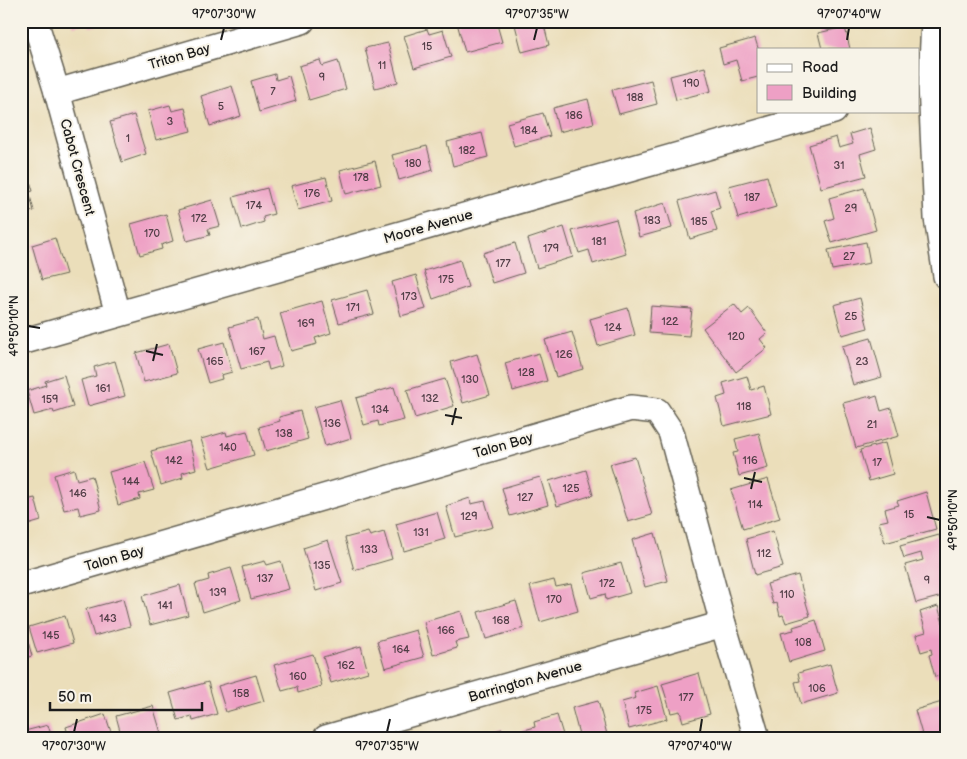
<svg xmlns="http://www.w3.org/2000/svg" width="967" height="759" viewBox="0 0 967 759" font-family="'Balsamiq Sans',sans-serif">
	<rect width="100%" height="100%" fill="#f7f3e8"/>
	<filter id="ink" filterUnits="userSpaceOnUse"><feTurbulence type="fractalNoise" baseFrequency=".02" numOctaves="2"/><feDisplacementMap in="SourceGraphic" scale="10" xChannelSelector="R" yChannelSelector="G"/><feConvolveMatrix kernelMatrix="1 2 1 2 8 2 1 2 1" color-interpolation-filters="sRGB"/></filter>
	<filter id="wash" filterUnits="userSpaceOnUse"><feTurbulence type="fractalNoise" baseFrequency=".0096" numOctaves="4" result="noise"/><feDisplacementMap in="SourceGraphic" scale="20" xChannelSelector="R" yChannelSelector="G"/><feGaussianBlur stdDeviation="1.12" result="paint"/><feColorMatrix in="noise" values="0 0 0 0 0 0 0 0 0 0 0 0 0 0 0 0 0 1.4 0 .05"/><feComposite in="paint" operator="in"/></filter>
	<g filter="url(#wash)">
		<rect width="100%" height="100%" fill="#ebdeba"/>
		<g id="blocks">
			<!-- building -->
			<g fill="#eea0c5">
				<path d="M72,21H111V22L90,27L89,22L74,26Z"/>
				<path d="M462,21H496L502,42L465,52L457,23Z"/>
				<path d="M514,21H543L549,45L522,52Z"/>
				<path d="M845,27L850,49H822L818,33Z"/>
				<path d="M427,29L429,34L443,30L451,57L414,68L404,36Z"/>
				<path d="M755,38L758,48V77L742,81L736,60L723,64L719,48Z"/>
				<path d="M388,43L398,82L375,88L365,48Z"/>
				<path d="M320,60L322,66L338,61L346,89L309,100L299,66Z"/>
				<path d="M705,67L711,91L676,100L670,76Z"/>
				<path d="M275,74L276,80L289,76L296,101L259,112L251,81Z"/>
				<path d="M651,80L657,104L619,114L612,90Z"/>
				<path d="M232,86L241,116L210,126L201,96Z"/>
				<path d="M588,99L594,123L559,132L553,108Z"/>
				<path d="M170,105L172,111L185,108L191,131L156,140L148,111Z"/>
				<path d="M543,113L550,136L514,146L507,123Z"/>
				<path d="M134,115L146,154L122,162L110,122Z"/>
				<path d="M870,128L876,149L860,154L866,176L821,188L809,145L836,137L839,148L853,144L850,134Z"/>
				<path d="M482,133L488,157L453,166L447,142Z"/>
				<path d="M427,146L433,170L399,180L392,155Z"/>
				<path d="M375,161L381,185L346,194L340,170Z"/>
				<path d="M27,171L33,191L29,192L34,211L21,214V173Z"/>
				<path d="M767,176L776,207L738,218L729,186Z"/>
				<path d="M326,177L332,201L298,210L291,186Z"/>
				<path d="M267,188L274,214L263,217L264,222L242,229L233,197Z"/>
				<path d="M864,188L876,230L832,243L825,221L834,218L829,198Z"/>
				<path d="M715,190L720,208L711,211L717,231L690,239L679,201Z"/>
				<path d="M212,200L220,226L208,229L210,235L187,241L178,210Z"/>
				<path d="M665,203L672,228L639,237L633,213Z"/>
				<path d="M166,214L173,241L161,245L162,249L140,255L131,224Z"/>
				<path d="M616,219L626,254L593,264L589,250L579,253L572,231Z"/>
				<path d="M564,227L573,257L537,268L528,239Z"/>
				<path d="M55,238L66,274L42,280L32,245Z"/>
				<path d="M866,242L870,263L832,270L828,250Z"/>
				<path d="M515,243L524,273L492,283L483,253Z"/>
				<path d="M460,260L468,287L433,299L424,271Z"/>
				<path d="M416,275L426,309L401,316L392,282Z"/>
				<path d="M367,290L374,314L339,323L332,300Z"/>
				<path d="M860,298L868,328L842,335L834,305Z"/>
				<path d="M322,301L331,333L315,338L317,344L291,351L280,313Z"/>
				<path d="M734,304L742,314L749,308L767,333L760,339L767,348L736,372L703,328Z"/>
				<path d="M651,306L692,309L689,336L649,333Z"/>
				<path d="M628,308L635,335L598,346L590,319Z"/>
				<path d="M258,319L263,339L274,336L282,366L269,370L267,362L241,369L229,327Z"/>
				<path d="M572,332L583,369L556,377L545,340Z"/>
				<path d="M871,338L882,377L853,385L842,346Z"/>
				<path d="M224,342L232,372L221,375L222,379L208,383L198,349Z"/>
				<path d="M169,344L177,373L144,382L136,353Z"/>
				<path d="M539,353L547,381L513,391L505,363Z"/>
				<path d="M477,354L490,395L463,403L451,362Z"/>
				<path d="M115,361L125,396L88,406L81,380L96,376L94,367Z"/>
				<path d="M64,375L73,407L54,413L53,410L34,415L27,391L46,385L45,381Z"/>
				<path d="M747,376L751,390L764,386L771,414L724,426L717,398L726,395L723,383Z"/>
				<path d="M445,379L454,406L415,418L407,390Z"/>
				<path d="M394,387L404,420L379,426L378,421L364,425L356,398Z"/>
				<path d="M871,396V398L877,396L881,411L891,408L899,436L856,448L843,403Z"/>
				<path d="M340,400L351,438L325,446L314,407Z"/>
				<path d="M300,411L308,439L266,451L259,427L280,421L279,417Z"/>
				<path d="M247,431L254,455L210,468L201,439L226,432L227,436Z"/>
				<path d="M759,433L768,468L739,476L733,453L738,452L735,439Z"/>
				<path d="M189,441L196,469L182,473L183,478L161,485L151,451Z"/>
				<path d="M885,443L893,474L869,481L860,450Z"/>
				<path d="M635,457L652,515L628,522L610,464Z"/>
				<path d="M145,462L154,490L139,494L140,499L118,505L109,472Z"/>
				<path d="M74,469L77,480L92,476L101,510L80,515L78,507L64,510L54,475Z"/>
				<path d="M586,470L593,495L557,506L549,481Z"/>
				<path d="M540,477L548,505L510,516L502,488Z"/>
				<path d="M768,479L780,518L743,529L731,490Z"/>
				<path d="M926,492L936,529L885,543L879,522L888,520L885,509L899,505L897,501Z"/>
				<path d="M35,498L41,521L24,526L25,531L21,532V501Z"/>
				<path d="M470,498L471,504L485,501L493,527L455,537L446,506Z"/>
				<path d="M437,512L445,539L404,551L396,524Z"/>
				<path d="M773,531L783,567L755,575L746,539Z"/>
				<path d="M368,532L370,536L384,532L392,559L354,570L345,538Z"/>
				<path d="M655,533L668,581L645,587L632,540Z"/>
				<path d="M939,535L946,557V595L916,603L905,565L923,560L921,553L904,558L900,546Z"/>
				<path d="M328,540L342,583L316,591L303,548Z"/>
				<path d="M265,561L267,565L281,561L289,589L251,599L242,567Z"/>
				<path d="M621,563L630,593L606,600L605,594L591,598L584,573Z"/>
				<path d="M231,568L241,600L203,612L195,584L209,580L208,575Z"/>
				<path d="M798,575L810,616L786,623L783,615L780,616L777,603L773,604L767,584Z"/>
				<path d="M554,580L556,587L571,584L578,611L540,622L530,586Z"/>
				<path d="M180,585L188,615L150,625L142,596Z"/>
				<path d="M123,599L130,626L94,636L86,609Z"/>
				<path d="M516,601L524,628L486,639L478,612Z"/>
				<path d="M938,606L943,623H946V675L935,677L929,655L932,654L931,649L921,652L916,635L926,632L920,612Z"/>
				<path d="M461,611L469,639L455,642L457,648L433,655L424,622Z"/>
				<path d="M65,616L73,643L37,653L29,627Z"/>
				<path d="M816,620L825,651L789,662L781,633L794,630L793,627Z"/>
				<path d="M24,627L32,656L21,659V628Z"/>
				<path d="M416,630L424,657L385,668L377,641Z"/>
				<path d="M361,646L368,672L331,683L323,657Z"/>
				<path d="M313,654L322,686L298,693L297,687L282,691L274,665Z"/>
				<path d="M830,664L838,693L801,704L795,682L800,681L798,673Z"/>
				<path d="M699,673L710,714L683,722L680,711L671,713L662,684Z"/>
				<path d="M256,675L264,701L226,712L218,686Z"/>
				<path d="M208,682L217,714L193,721L192,716L178,720L170,693Z"/>
				<path d="M658,686L667,719L629,729L622,702L636,698L634,693Z"/>
				<path d="M598,701L608,738H580L572,708Z"/>
				<path d="M942,702L946,714V738H923L915,710Z"/>
				<path d="M153,706L161,733L142,738H122L116,716Z"/>
				<path d="M105,714L113,738H69L66,727Z"/>
				<path d="M557,715L564,738H523L521,731L535,727L534,722Z"/>
				<path d="M48,725L52,738H21V732Z"/>
				<path d="M502,729L505,738H474V737Z"/>
				<path d="M892,733L893,738H878V737Z"/>
			</g>
		</g>
	</g>
	<g filter="url(#ink)">
		<use href="#blocks" fill-opacity="0" stroke="#646053" stroke-width="1"/>
		<g fill="none" stroke-linecap="round" stroke-linejoin="round">
			<defs>
				<g id="minor">
					<path d="M35,21L57,92L118,314"/>
					<path d="M934,21L931,84L937,218L946,276"/>
					<path d="M57,92L302,21"/>
					<path d="M21,342L834,111"/>
					<path d="M21,585L631,408L657,411L671,432L723,624L757,738"/>
					<path d="M326,738L723,624"/>
				</g>
			</defs>
			<!-- minor casing -->
			<use href="#minor" stroke="#646053" stroke-width="28"/>
			<!-- minor -->
			<use href="#minor" stroke="#fff" stroke-width="25"/>
		</g>
	</g>
	<!-- ticks -->
	<path fill="none" stroke="#1c1c1c" stroke-width="2" d="M221,40L224,28M534,40L537,28M847,40L849,28M28,326L40,328M146,351L163,355M153,361L157,344M445,415L462,418M452,425L456,408M744,478L762,482M751,489L755,472M927,517L940,520M74,732L77,719M387,732L390,719M700,732L702,719"/>
	<g text-anchor="middle" stroke-width="4" stroke-linejoin="round" paint-order="stroke">
		<!-- number labels -->
		<g font-size="11" fill="#503d46">
			<text x="427" y="50">15</text>
			<text x="382" y="69">11</text>
			<text x="322" y="81">9</text>
			<text x="691" y="87">190</text>
			<text x="273" y="95">7</text>
			<text x="635" y="101">188</text>
			<text x="221" y="110">5</text>
			<text x="574" y="119">186</text>
			<text x="170" y="125">3</text>
			<text x="529" y="134">184</text>
			<text x="128" y="142">1</text>
			<text x="467" y="154">182</text>
			<text x="413" y="167">180</text>
			<text x="839" y="169">31</text>
			<text x="361" y="181">178</text>
			<text x="312" y="197">176</text>
			<text x="752" y="201">187</text>
			<text x="254" y="209">174</text>
			<text x="851" y="212">29</text>
			<text x="199" y="222">172</text>
			<text x="652" y="224">183</text>
			<text x="699" y="225">185</text>
			<text x="152" y="237">170</text>
			<text x="599" y="245">181</text>
			<text x="551" y="252">179</text>
			<text x="849" y="260">27</text>
			<text x="503" y="267">177</text>
			<text x="446" y="283">175</text>
			<text x="409" y="300">173</text>
			<text x="353" y="311">171</text>
			<text x="851" y="320">25</text>
			<text x="670" y="325">122</text>
			<text x="306" y="327">169</text>
			<text x="613" y="331">124</text>
			<text x="736" y="340">120</text>
			<text x="257" y="355">167</text>
			<text x="564" y="358">126</text>
			<text x="215" y="365">165</text>
			<text x="862" y="365">23</text>
			<text x="526" y="376">128</text>
			<text x="470" y="383">130</text>
			<text x="103" y="392">161</text>
			<text x="430" y="402">132</text>
			<text x="50" y="403">159</text>
			<text x="744" y="410">118</text>
			<text x="380" y="413">134</text>
			<text x="332" y="427">136</text>
			<text x="872" y="428">21</text>
			<text x="284" y="437">138</text>
			<text x="228" y="451">140</text>
			<text x="174" y="464">142</text>
			<text x="750" y="464">116</text>
			<text x="877" y="466">17</text>
			<text x="131" y="485">144</text>
			<text x="571" y="492">125</text>
			<text x="78" y="497">146</text>
			<text x="525" y="501">127</text>
			<text x="755" y="508">114</text>
			<text x="909" y="518">15</text>
			<text x="469" y="520">129</text>
			<text x="421" y="536">131</text>
			<text x="369" y="553">133</text>
			<text x="764" y="557">112</text>
			<text x="322" y="569">135</text>
			<text x="265" y="582">137</text>
			<text x="927" y="584">9</text>
			<text x="607" y="587">172</text>
			<text x="218" y="596">139</text>
			<text x="787" y="598">110</text>
			<text x="554" y="603">170</text>
			<text x="165" y="609">141</text>
			<text x="108" y="622">143</text>
			<text x="501" y="624">168</text>
			<text x="446" y="634">166</text>
			<text x="51" y="639">145</text>
			<text x="803" y="646">108</text>
			<text x="401" y="653">164</text>
			<text x="346" y="669">162</text>
			<text x="298" y="680">160</text>
			<text x="817" y="692">106</text>
			<text x="241" y="697">158</text>
			<text x="686" y="701">177</text>
			<text x="644" y="714">175</text>
		</g>
		<!-- street labels -->
		<g font-size="14" fill="#1c1c1c" stroke="#f7f3e8">
			<text transform="translate(179 56) rotate(-16)" y="5">Triton Bay</text>
			<text transform="translate(78 167) rotate(75)" y="5">Cabot Crescent</text>
			<text transform="translate(428 226) rotate(-16)" y="5">Moore Avenue</text>
			<text transform="translate(503 445) rotate(-16)" y="5">Talon Bay</text>
			<text transform="translate(114 558) rotate(-16)" y="5">Talon Bay</text>
			<text transform="translate(525 681) rotate(-16)" y="5">Barrington Avenue</text>
		</g>
	</g>
	<!-- margin -->
	<rect width="967" height="759" fill="none" stroke="#f7f3e8" stroke-width="55"/>
	<!-- legend -->
	<rect x="757" y="48" width="162" height="65" fill="#f7f3e8" stroke="#9f9d96"/>
	<rect x="767" y="64" width="25" height="8" fill="#ffffff" stroke="#9f9d96"/>
	<text x="802" y="72" font-size="15" fill="#1c1c1c">Road</text>
	<rect x="767" y="85" width="25" height="15" fill="#eea0c5" stroke="#9f9d96"/>
	<text x="802" y="98" font-size="15" fill="#1c1c1c">Building</text>
	<!-- scale -->
	<path d="M50 702v8h152v-8" fill="none" stroke="#1c1c1c" stroke-width="2.5"/>
	<text x="58" y="702" font-size="15" fill="#1c1c1c" stroke="#f7f3e8" stroke-width="4" paint-order="stroke">50 m</text>
	<rect x="28" y="28" width="912" height="704" fill="none" stroke="#1c1c1c" stroke-width="2"/>
	<g font-size="12" text-anchor="middle" fill="#1c1c1c">
		<text x="224" y="18">97°07'30"W</text>
		<text x="537" y="18">97°07'35"W</text>
		<text x="849" y="18">97°07'40"W</text>
		<text transform="translate(14 326) rotate(-90)" y="4">49°50'10"N</text>
		<text transform="translate(953 520) rotate(-90)" y="4">49°50'10"N</text>
		<text x="74" y="750">97°07'30"W</text>
		<text x="387" y="750">97°07'35"W</text>
		<text x="700" y="750">97°07'40"W</text>
	</g>
</svg>
